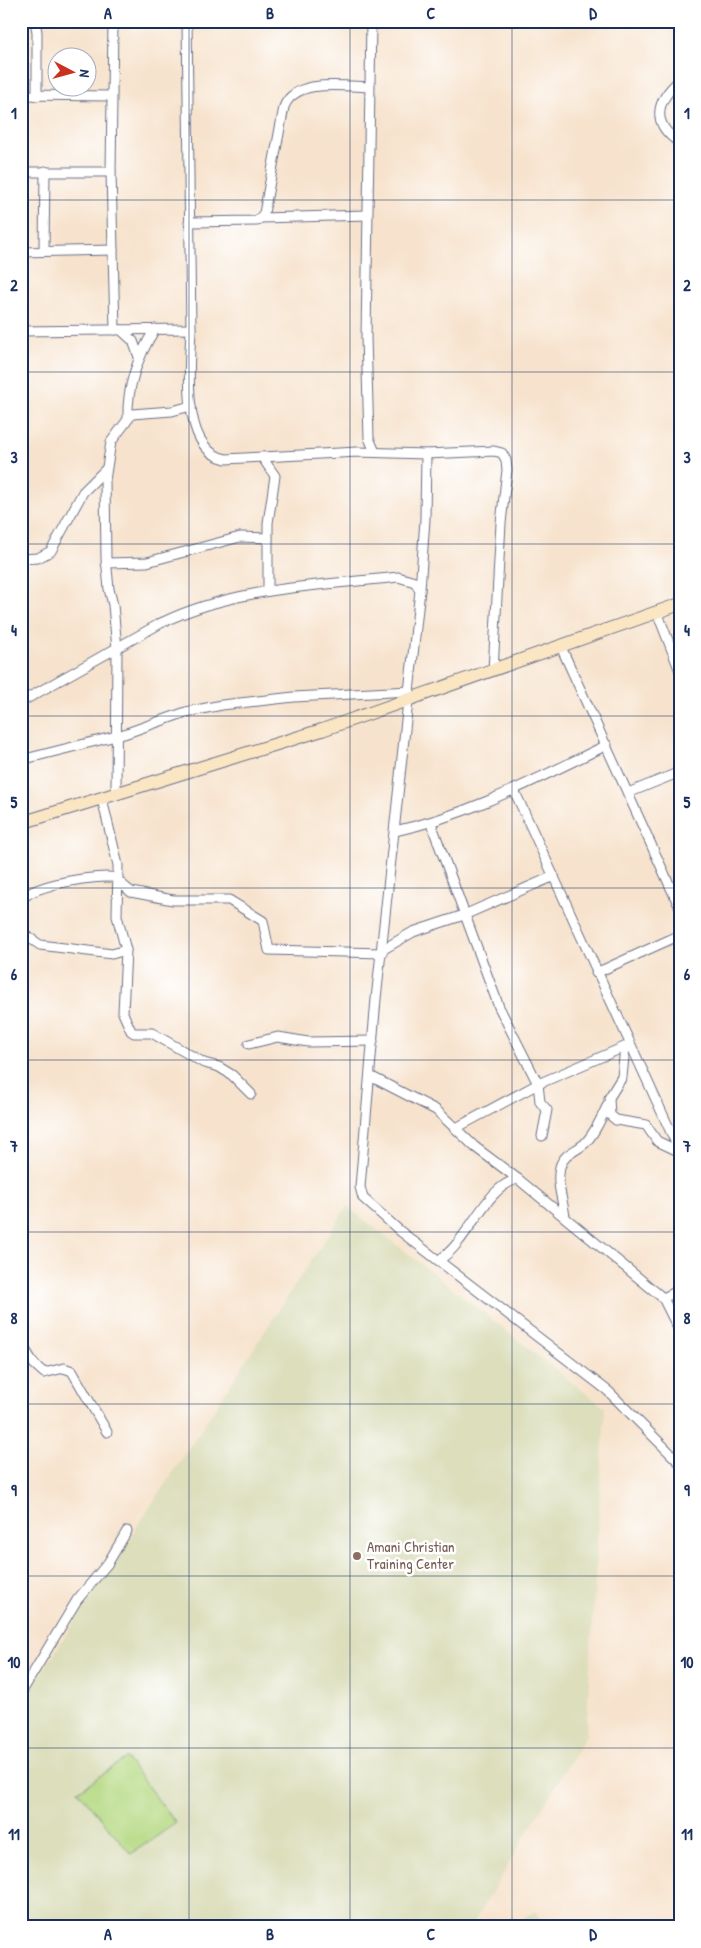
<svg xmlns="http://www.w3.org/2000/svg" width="701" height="1948" viewBox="0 0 701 1948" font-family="'Patrick Hand',sans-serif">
	<rect width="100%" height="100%" fill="#fff"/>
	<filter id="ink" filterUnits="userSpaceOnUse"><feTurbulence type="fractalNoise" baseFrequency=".02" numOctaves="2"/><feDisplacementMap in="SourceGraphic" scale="10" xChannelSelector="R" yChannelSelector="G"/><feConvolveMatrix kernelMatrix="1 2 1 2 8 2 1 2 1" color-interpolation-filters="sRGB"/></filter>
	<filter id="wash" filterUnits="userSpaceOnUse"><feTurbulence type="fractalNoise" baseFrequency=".0096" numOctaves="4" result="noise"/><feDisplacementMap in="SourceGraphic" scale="20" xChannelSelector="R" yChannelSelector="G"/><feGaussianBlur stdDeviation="1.12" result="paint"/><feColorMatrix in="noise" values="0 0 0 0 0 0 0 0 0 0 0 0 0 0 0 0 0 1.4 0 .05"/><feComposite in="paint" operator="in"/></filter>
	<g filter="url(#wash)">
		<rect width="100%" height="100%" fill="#f7e3cd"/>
		<!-- built -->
		<g fill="#dcdebc">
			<path d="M347,1206L605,1408L586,1735L471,1927H21V1704Z"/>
			<path d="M535,1911L545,1927H511Z"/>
		</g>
		<!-- green -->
		<path fill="#b5d982" stroke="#688470" d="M126,1758L176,1823L131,1854L78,1791Z"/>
	</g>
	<g filter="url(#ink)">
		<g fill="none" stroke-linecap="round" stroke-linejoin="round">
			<defs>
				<g id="street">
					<path d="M35,21L37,32V96"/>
					<path d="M113,21L111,172L115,330"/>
					<path d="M187,21L191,329C190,364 179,450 226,459L358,452L426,454L494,451L502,453L506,460L507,470L501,523L493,671"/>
					<path d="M371,21L366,337L369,438L375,452"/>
					<path d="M680,80C656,101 650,123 680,143"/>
					<path d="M21,95L111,96"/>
					<path d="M21,172H111"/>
					<path d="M261,218L368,215"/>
					<path d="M189,222L257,221L264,213L284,107C295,78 343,86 369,87"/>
					<path d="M44,251L45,171"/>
					<path d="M21,252L113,250"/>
					<path d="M121,330L133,341L139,357"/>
					<path d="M21,331L191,329"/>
					<path d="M128,417C127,384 138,356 155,329"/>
					<path d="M426,454L425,519L420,590L376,999L360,1187L363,1198L400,1231L608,1391L680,1463"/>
					<path d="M262,457L275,476L268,523V591"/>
					<path d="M21,559L38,558L51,551L83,492L106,469"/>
					<path d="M106,563L147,562L240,537L268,538"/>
					<path d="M657,612L680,671"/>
					<path d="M561,647L680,908"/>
					<path d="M21,702L161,623C235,587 318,586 398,577L415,582L420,590"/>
					<path d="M21,760L124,734L186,712L222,705L294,697L410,691"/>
					<path d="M514,790L680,1152"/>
					<path d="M628,793L680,772"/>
					<path d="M116,795L117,649L113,605L109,589L106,558L105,480L111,442L132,414L172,411L191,406"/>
					<path d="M102,799L118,865L117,916L126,950L123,1013L131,1031L134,1033H152L204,1063L219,1067L232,1075L251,1094"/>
					<path d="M431,823L499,1007L538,1084L540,1102L547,1110L542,1136"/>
					<path d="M395,831C470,815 538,778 607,745"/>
					<path d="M118,881L131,892L173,900H229L263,921L269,950L382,953"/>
					<path d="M21,900C34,884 99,874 118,878"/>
					<path d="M21,932L40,945L112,954L126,950"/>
					<path d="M382,950L413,932L464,915L554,876"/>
					<path d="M596,973L680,935"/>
					<path d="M249,1044L278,1037L308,1042L373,1041"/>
					<path d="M625,1047L622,1077L609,1098L610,1115L616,1120L646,1125L657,1141L680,1152"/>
					<path d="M370,1076L436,1110L475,1147L518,1179L663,1298L680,1332"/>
					<path d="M456,1128L538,1084L629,1045"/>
					<path d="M565,1217C563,1200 556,1184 560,1167C564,1152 579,1151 587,1141C596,1131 602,1117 608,1104"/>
					<path d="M439,1260C469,1242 484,1187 518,1179"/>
					<path d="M663,1298L680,1290"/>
					<path d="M21,1343L34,1364L44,1373L64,1368L72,1371L107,1432"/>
					<path d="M21,1693L77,1600L108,1563L127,1531"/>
				</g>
				<path id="secondary" d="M21,823L322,730L680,604"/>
			</defs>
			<!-- street casing -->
			<use href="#street" stroke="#686e85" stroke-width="11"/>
			<!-- secondary casing -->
			<use href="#secondary" stroke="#686e85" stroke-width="14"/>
			<!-- street -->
			<use href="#street" stroke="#fff" stroke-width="9"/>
			<!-- secondary -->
			<use href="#secondary" stroke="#fbe6c4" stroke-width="12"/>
		</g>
	</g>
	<!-- grid -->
	<path fill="none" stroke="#1b2f5e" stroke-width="1" stroke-opacity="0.55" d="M189,21V1927M350,21V1927M512,21V1927M21,200H680M21,372H680M21,544H680M21,716H680M21,888H680M21,1060H680M21,1232H680M21,1404H680M21,1576H680M21,1748H680"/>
	<!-- markers -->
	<circle fill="#8d6e63" stroke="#fff" stroke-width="2" cx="357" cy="1556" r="5"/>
	<g text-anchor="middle" stroke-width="5" stroke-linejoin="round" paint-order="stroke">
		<!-- education labels -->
		<g font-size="15" fill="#785e54" stroke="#fff" text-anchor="start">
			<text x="367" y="1552">Amani Christian<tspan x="367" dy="17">Training Center</tspan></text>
		</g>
	</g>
	<!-- margin -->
	<rect width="701" height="1948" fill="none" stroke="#fff" stroke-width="55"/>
	<!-- north arrow -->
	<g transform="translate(72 72) rotate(96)"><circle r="24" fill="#ffffff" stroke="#a4acbf"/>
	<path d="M0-4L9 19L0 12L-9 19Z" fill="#c8321e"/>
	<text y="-8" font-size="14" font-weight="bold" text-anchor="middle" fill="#1b2f5e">N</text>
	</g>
	<rect x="28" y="28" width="646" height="1892" fill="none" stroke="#1b2f5e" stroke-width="2"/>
	<g font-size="16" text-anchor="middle" font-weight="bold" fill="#1b2f5e">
		<text x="108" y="19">A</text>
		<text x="270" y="19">B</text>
		<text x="431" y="19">C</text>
		<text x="593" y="19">D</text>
		<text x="14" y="119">1</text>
		<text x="687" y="119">1</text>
		<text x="14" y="291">2</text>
		<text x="687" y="291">2</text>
		<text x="14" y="463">3</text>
		<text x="687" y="463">3</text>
		<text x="14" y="636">4</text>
		<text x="687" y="636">4</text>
		<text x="14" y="808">5</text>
		<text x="687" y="808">5</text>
		<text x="14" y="980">6</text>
		<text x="687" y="980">6</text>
		<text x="14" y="1152">7</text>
		<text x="687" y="1152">7</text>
		<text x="14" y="1324">8</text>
		<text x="687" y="1324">8</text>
		<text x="14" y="1496">9</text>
		<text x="687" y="1496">9</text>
		<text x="14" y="1668">10</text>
		<text x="687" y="1668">10</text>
		<text x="14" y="1840">11</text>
		<text x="687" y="1840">11</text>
		<text x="108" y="1940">A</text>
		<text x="270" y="1940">B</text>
		<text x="431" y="1940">C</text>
		<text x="593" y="1940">D</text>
	</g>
</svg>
